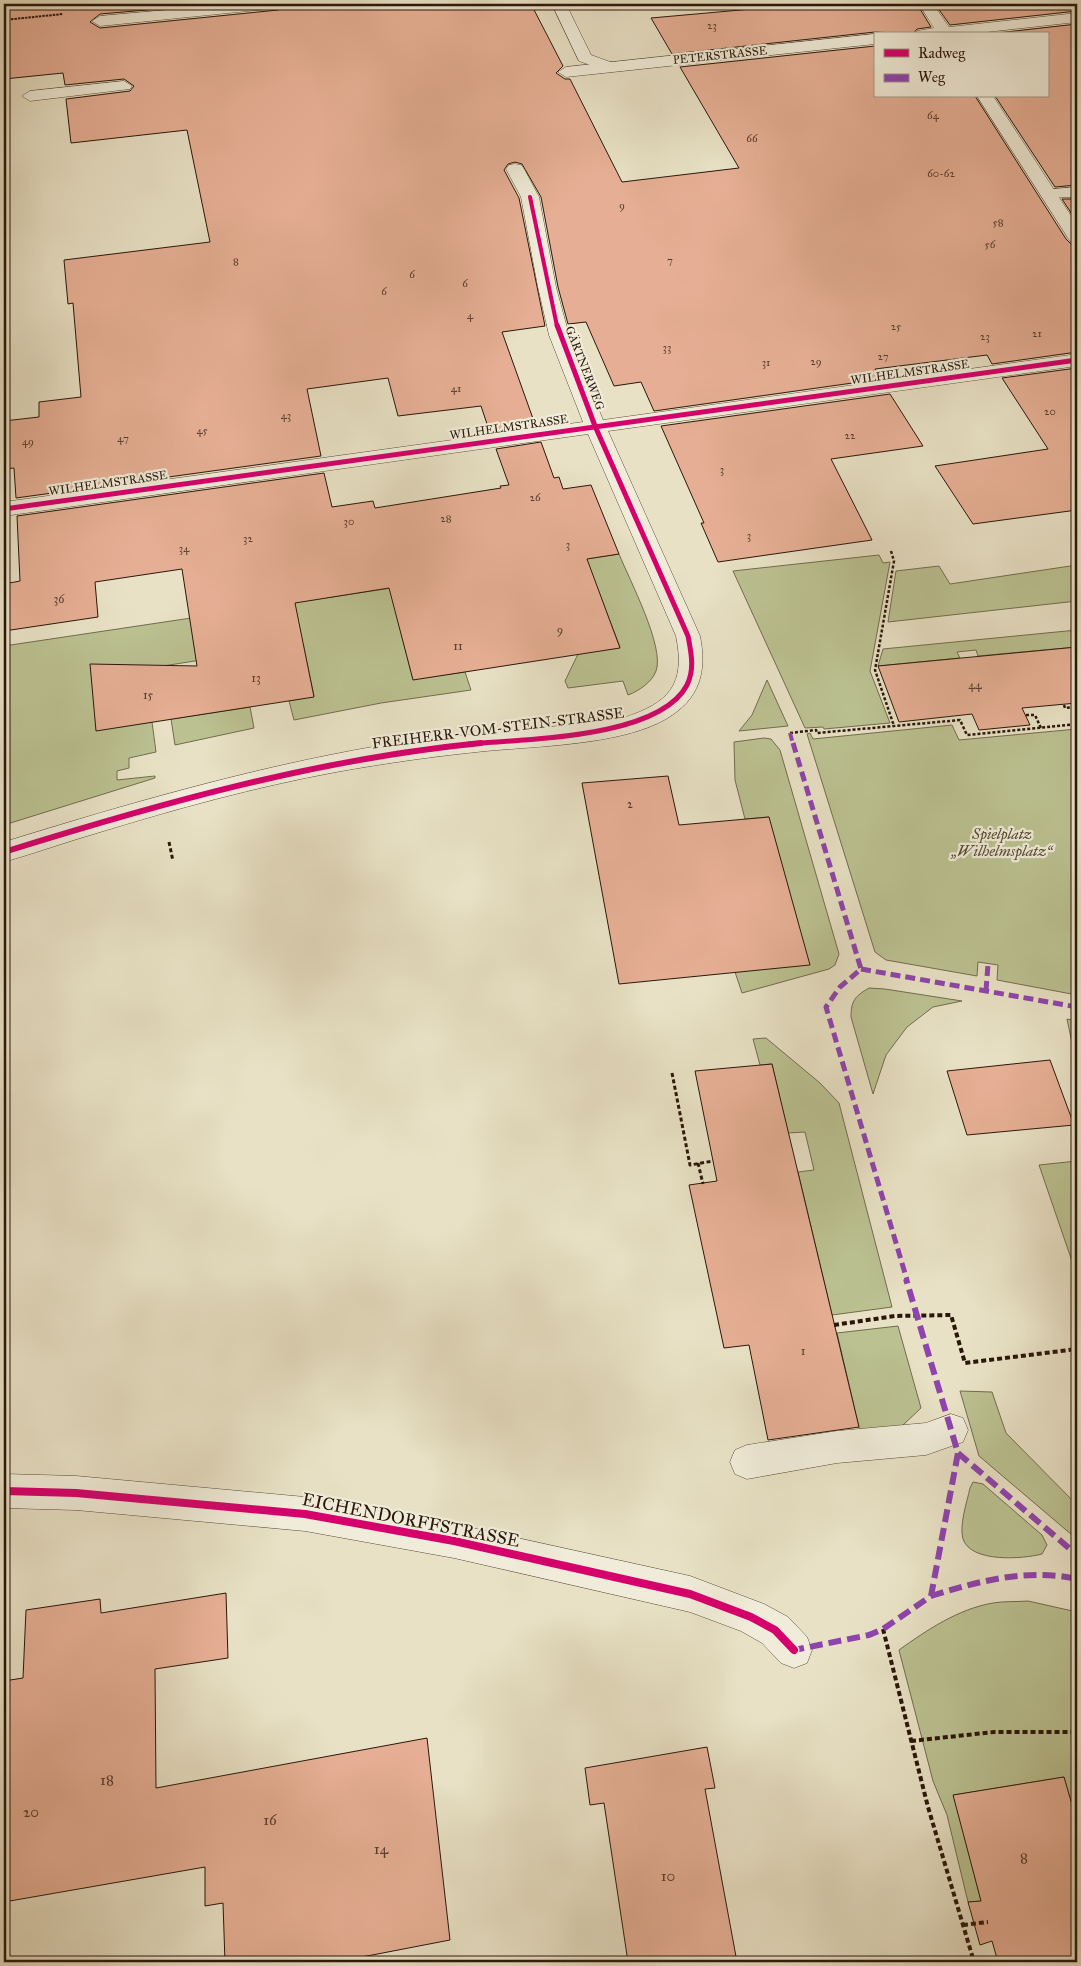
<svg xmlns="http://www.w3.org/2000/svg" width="1081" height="1966" viewBox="0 0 1081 1966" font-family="'IM FELL Great Primer',serif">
	<rect width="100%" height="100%" fill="#e8e1c5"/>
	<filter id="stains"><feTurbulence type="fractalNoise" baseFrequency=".004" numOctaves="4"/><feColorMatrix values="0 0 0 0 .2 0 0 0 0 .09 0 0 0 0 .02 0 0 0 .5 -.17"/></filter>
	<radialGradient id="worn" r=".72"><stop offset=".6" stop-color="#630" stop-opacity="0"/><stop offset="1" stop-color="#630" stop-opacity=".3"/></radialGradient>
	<!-- green -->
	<g fill="#bbc191" stroke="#726c4e">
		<path d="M619,554C629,579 665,647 656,671C652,682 639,691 628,695L623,681L568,688L565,681L578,654L620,647L601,598L400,628L413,679L465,672L471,690L381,703L294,720L289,701L314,696L303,644L163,666L152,722L156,752L129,758V768L117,771V780L155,776V778L4,825V646Z"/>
		<path d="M879,555L883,563L890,562L870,671L890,723L824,729L823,727L805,728L733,571Z"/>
		<path d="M1077,565V601L888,622L896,571L939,566L950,584Z"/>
		<path d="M1077,630V647L978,656L976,650L957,652L960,658L878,666L883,649Z"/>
		<path d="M767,680L788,726L739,731L752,715Z"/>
		<path d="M250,707L254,728L175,745L171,719Z"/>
		<path d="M952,725L959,740L1077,729V995L997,980L998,965L978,962L977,976L886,960L875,952L807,734L810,733L813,739Z"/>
		<path d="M764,738L771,739L780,750L839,954L835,965L829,969L742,993L735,972L769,817L745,819L735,780L734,742Z"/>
		<path d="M869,988L885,989L962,1001L933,1007L907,1027L886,1055L873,1094L851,1017C851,1001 855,996 869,988Z"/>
		<path d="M1067,1019L1077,1021V1060L1075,1057Z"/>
		<path d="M766,1038L820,1083L839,1103L892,1307L832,1315L798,1172L814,1170L805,1132L788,1133L772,1064L760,1065L753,1039Z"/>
		<path d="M1077,1161V1266L1074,1267L1039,1165Z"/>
		<path d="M898,1326L921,1408L902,1426L860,1432L837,1333Z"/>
		<path d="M960,1391L992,1392L1006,1433L1077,1505V1527L1072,1535L979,1456Z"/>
		<path d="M973,1482L983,1484L1042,1535L1047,1545L1042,1554C1023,1559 971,1563 963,1539C959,1525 967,1502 970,1488Z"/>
		<path d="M1028,1601L1077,1612V1816H1075L1064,1777L954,1795L981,1901L968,1902L947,1815L933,1781L899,1650C927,1630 958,1609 993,1603C1004,1601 1016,1602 1028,1601Z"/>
	</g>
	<!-- building -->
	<g fill="#e6af95" stroke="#2a170a">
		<path d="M4,4H216L100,14L90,22L100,28L278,10L287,4H531L563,66L556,73L565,79H570L622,182L739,168L680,67L875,46V96H975L1066,239L1071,244L1077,245V352L992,364L987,355L875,369L881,379L654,411L641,382L614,386L586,322L568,324L558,287L541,197L522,164L515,162L508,164L504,170L519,198L545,326L502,332L536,427L490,433L481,406L398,416L388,378L307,389L321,456L16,498L14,468L4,469V421L39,417V402L81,397L73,303L68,304L64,260L210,242L187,130L71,143L66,99L130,91L134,86L124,79L65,85L63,73L4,79Z"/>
		<path d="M808,4H917L931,27L917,29L913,34L875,32L672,54L651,18Z"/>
		<path d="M935,4H1077V11L950,25Z"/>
		<path d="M1077,24V185L1055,187L995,96H1047V34H988Z"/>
		<path d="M1062,199H1077V222Z"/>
		<path d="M1077,368V510L973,524L935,466L1048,449L1002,378Z"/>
		<path d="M890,394L923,446L831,459L872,540L718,562L701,523H704L661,426Z"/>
		<path d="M541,442L554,478L559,477L563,489L591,485L619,554L587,559L620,648L413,680L389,588L295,603L314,697L96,731L90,664L197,666L182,569L95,582L98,617L4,631V584L20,581L17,516L324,473L332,507L373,501L375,508L501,488L500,486L509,485L496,449Z"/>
		<path d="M1077,647V703L1022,708L1030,725L979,730L972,714L899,722L878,666Z"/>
		<path d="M668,776L679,825L769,817L810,965L619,984L582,783Z"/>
		<path d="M1050,1060L1074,1125L967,1135L947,1071Z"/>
		<path d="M772,1064L859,1427L768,1440L749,1345L724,1348L689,1185L717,1181L695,1071Z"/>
		<path d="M226,1593L228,1658L155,1669L156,1788L427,1738L450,1940L336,1962H225L223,1903L205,1906V1867L4,1902V1681L23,1678L26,1610L100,1599L101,1613Z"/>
		<path d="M707,1747L715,1788L705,1789L737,1962H628L604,1803L590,1805L585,1768Z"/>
		<path d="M1064,1777L1077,1822V1962H998L992,1941L980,1945L968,1902L981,1901L953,1795Z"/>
	</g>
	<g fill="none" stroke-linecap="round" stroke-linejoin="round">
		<defs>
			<g id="service">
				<path d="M234,4H285L278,8L100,26L92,21L100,16Z"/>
				<path d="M552,4H566L591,55L616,64L618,67L616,70H604L579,61Z"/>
				<path d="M124,81L132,86L130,89L30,101L22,96L30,91Z"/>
				<path d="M515,164L521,165L524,169L539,197L536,201H524L521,197L506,169L509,165Z"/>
				<path d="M1077,187V197L1043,198L1040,194L1043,190Z"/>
				<path d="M951,1414L963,1418L968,1430L963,1442L926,1455L837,1463L747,1479L735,1474L730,1462L735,1450L747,1445L837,1431L926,1423Z"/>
			</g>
			<g id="minor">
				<path d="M919,4H933L949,27L1077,13V22L969,34H915L917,31L934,28Z"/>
				<path d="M875,34V44L566,77L558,72L566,67Z"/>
				<path d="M977,96H993L1077,225V243L1071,242L1068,238Z"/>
				<path d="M530,192L536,193L539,197L556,287L569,335L603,420L1077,354V366L608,431L700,636C707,672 700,699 666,719C621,745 538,746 486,751C436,756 386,763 336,772C255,787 175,809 97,833C66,842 35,853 4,862V842C127,804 251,768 378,746C459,733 541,730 623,718C669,703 686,685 676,636L588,434L4,516V502L583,422L549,335L538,287L521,197L524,193Z"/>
				<path d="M4,1474L76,1476L305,1497L454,1524L690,1576L764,1604L788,1617L807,1637L812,1650L807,1663L794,1668L781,1663L762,1643L741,1631L690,1612L454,1558L305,1531L76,1510L4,1508Z"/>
			</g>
		</defs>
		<!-- service casing -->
		<use href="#service" stroke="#5a4a39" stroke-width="1"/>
		<!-- minor casing -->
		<use href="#minor" stroke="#5a4a39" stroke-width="1"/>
		<!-- path-far3 -->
		<path stroke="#2a170a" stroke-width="2" stroke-dasharray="2.5 1" stroke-linecap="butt" d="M4,20L63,14"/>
		<!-- path-far2 -->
		<g stroke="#2a170a" stroke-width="2.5" stroke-dasharray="3 2" stroke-linecap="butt">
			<path d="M891,551L894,561L875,670L894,726"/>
			<path d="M1064,705L1065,708L1077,707"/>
			<path d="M1026,715H1035L1041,728"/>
			<path d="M790,733L816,730L817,733L960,720L967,735L1077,724"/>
		</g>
		<!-- path-far1 -->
		<g stroke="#2a170a" stroke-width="3" stroke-dasharray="4 2.5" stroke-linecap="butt">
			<path d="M169,842L173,861"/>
			<path d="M672,1073L690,1165L713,1161"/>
			<path d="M698,1163L703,1184"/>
		</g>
		<!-- path -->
		<g stroke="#2a170a" stroke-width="4" stroke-dasharray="5 3" stroke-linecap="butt">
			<path d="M834,1325L895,1316L951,1315L965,1363L1077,1349"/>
			<path d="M883,1629L928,1807L974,1962"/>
			<path d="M911,1741L994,1732H1077"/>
			<path d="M963,1925L988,1922"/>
		</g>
		<!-- service -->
		<use href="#service" fill="#f0ecd9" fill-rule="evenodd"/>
		<!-- minor -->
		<use href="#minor" fill="#f0ecd9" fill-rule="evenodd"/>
		<!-- quiet-far2 -->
		<path stroke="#8e44ad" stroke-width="4" stroke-dasharray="8 4" stroke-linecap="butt" d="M790,733L793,744"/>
		<!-- quiet-far1 -->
		<g stroke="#8e44ad" stroke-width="5" stroke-dasharray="10 5" stroke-linecap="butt">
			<path d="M793,743L861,969L840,987L826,1007L907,1280"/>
			<path d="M861,969L1077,1007"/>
			<path d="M986,991L988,964"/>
		</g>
		<!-- quiet -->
		<g stroke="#8e44ad" stroke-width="6" stroke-dasharray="13 6" stroke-linecap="butt">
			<path d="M958,1453L1077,1555"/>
			<path d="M931,1596C979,1581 1027,1568 1077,1579"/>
			<path d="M792,1648L794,1650L869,1635L883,1629L931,1596L958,1453L906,1279"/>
		</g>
		<defs>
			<path id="cycleway-far3" d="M530,197L557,326"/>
			<g id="cycleway-far2">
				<path d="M4,509L1077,360"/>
				<path d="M469,744C523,739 659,739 687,685C695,669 691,652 688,636L595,426L557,325"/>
			</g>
			<path id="cycleway-far1" d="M4,852C161,803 318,759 481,743"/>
			<path id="cycleway" d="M4,1491L76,1493L305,1514L454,1541L690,1594L751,1617L775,1630L794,1650"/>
		</defs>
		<!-- cycleway-far3 casing -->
		<use href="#cycleway-far3" stroke="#f0ecd9" stroke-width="5.5"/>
		<!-- cycleway-far2 casing -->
		<use href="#cycleway-far2" stroke="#f0ecd9" stroke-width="8"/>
		<!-- cycleway-far1 casing -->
		<use href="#cycleway-far1" stroke="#f0ecd9" stroke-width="9"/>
		<!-- cycleway casing -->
		<use href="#cycleway" stroke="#f0ecd9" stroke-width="11"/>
		<!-- cycleway-far3 -->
		<use href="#cycleway-far3" stroke="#d6006c" stroke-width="4"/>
		<!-- cycleway-far2 -->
		<use href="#cycleway-far2" stroke="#d6006c" stroke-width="5"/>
		<!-- cycleway-far1 -->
		<use href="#cycleway-far1" stroke="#d6006c" stroke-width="6"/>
		<!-- cycleway -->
		<use href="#cycleway" stroke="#d6006c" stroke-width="8"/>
	</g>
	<g text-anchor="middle" stroke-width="4.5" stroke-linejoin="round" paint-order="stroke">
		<!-- far-number labels -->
		<g font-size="11" fill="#593d2d">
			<text x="712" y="29">23</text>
			<text x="933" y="119">64</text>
			<text x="752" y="142">66</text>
			<text x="941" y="177">60-62</text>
			<text x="622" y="209">9</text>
			<text x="998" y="226">58</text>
			<text x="990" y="248">56</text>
			<text x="670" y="264">7</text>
			<text x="236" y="265">8</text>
			<text x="412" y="278">6</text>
			<text x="465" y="287">6</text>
			<text x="384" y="295">6</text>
			<text x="470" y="319">4</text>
			<text x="896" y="330">25</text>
			<text x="1037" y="337">21</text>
			<text x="985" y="340">23</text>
			<text x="667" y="351">33</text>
			<text x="883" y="360">27</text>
			<text x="816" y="365">29</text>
			<text x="766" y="366">31</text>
			<text x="456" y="392">41</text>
			<text x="1050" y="415">20</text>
			<text x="286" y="419">43</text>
			<text x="202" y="434">45</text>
			<text x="850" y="439">22</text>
			<text x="123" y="442">47</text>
			<text x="28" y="445">49</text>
			<text x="722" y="473">3</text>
			<text x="535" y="501">26</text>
			<text x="446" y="522">28</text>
			<text x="349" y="525">30</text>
			<text x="749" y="539">3</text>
			<text x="248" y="542">32</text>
			<text x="568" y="548">3</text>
			<text x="184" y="552">34</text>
		</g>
		<!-- far-street labels -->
		<g font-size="12" fill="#2a170a" stroke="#f0ecd9">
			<text transform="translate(720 55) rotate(-6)" y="4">PETERSTRASSE</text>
			<text transform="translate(585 368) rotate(69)" y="4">GÄRTNERWEG</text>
			<text transform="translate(910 372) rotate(-8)" y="4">WILHELMSTRASSE</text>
			<text transform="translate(509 427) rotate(-8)" y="4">WILHELMSTRASSE</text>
			<text transform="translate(108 483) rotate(-8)" y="4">WILHELMSTRASSE</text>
		</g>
		<!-- number labels -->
		<g font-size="12" fill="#593d2d">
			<text x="59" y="603">36</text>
			<text x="560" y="634">9</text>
			<text x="458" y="650">11</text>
			<text x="256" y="682">13</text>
			<text x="975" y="689">44</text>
			<text x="148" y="699">15</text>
			<text x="630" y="808">2</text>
			<text x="803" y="1355">1</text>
		</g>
		<!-- street labels -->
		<g font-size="15" fill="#2a170a" stroke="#f0ecd9">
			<text transform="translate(498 728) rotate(-7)" y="5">FREIHERR-VOM-STEIN-STRASSE</text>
		</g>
		<!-- park labels -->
		<g font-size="15" font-style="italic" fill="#564a32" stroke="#f0ecd9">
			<text x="1002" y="839">Spielplatz<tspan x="1002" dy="17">„Wilhelmsplatz“</tspan></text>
		</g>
		<!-- near-number labels -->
		<g font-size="15" fill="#593d2d">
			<text x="107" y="1785">18</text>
			<text x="31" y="1817">20</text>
			<text x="270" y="1825">16</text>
			<text x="381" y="1854">14</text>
			<text x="1024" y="1863">8</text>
			<text x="668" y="1881">10</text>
		</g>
		<!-- near-street labels -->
		<g font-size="18" fill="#2a170a" stroke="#f0ecd9">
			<text transform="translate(411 1520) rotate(11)" y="6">EICHENDORFFSTRASSE</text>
		</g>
	</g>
	<!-- margin -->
	<rect width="1081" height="1966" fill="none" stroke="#e8e1c5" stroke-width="20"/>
	<rect x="5" y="5" width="1071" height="1956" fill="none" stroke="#2a170a" stroke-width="2.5"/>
	<rect x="10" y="10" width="1061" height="1946" fill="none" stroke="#2a170a"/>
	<!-- legend -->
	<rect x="874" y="32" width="175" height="65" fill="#f0ecd9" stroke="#a19786"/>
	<rect x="884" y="49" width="25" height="8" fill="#d6006c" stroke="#a19786"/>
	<text x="918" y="58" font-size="15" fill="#2a170a">Radweg</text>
	<rect x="884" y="74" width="25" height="8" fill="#8e44ad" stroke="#a19786"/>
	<text x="918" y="82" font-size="15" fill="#2a170a">Weg</text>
	<rect width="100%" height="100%" filter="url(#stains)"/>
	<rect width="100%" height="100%" fill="url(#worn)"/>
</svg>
